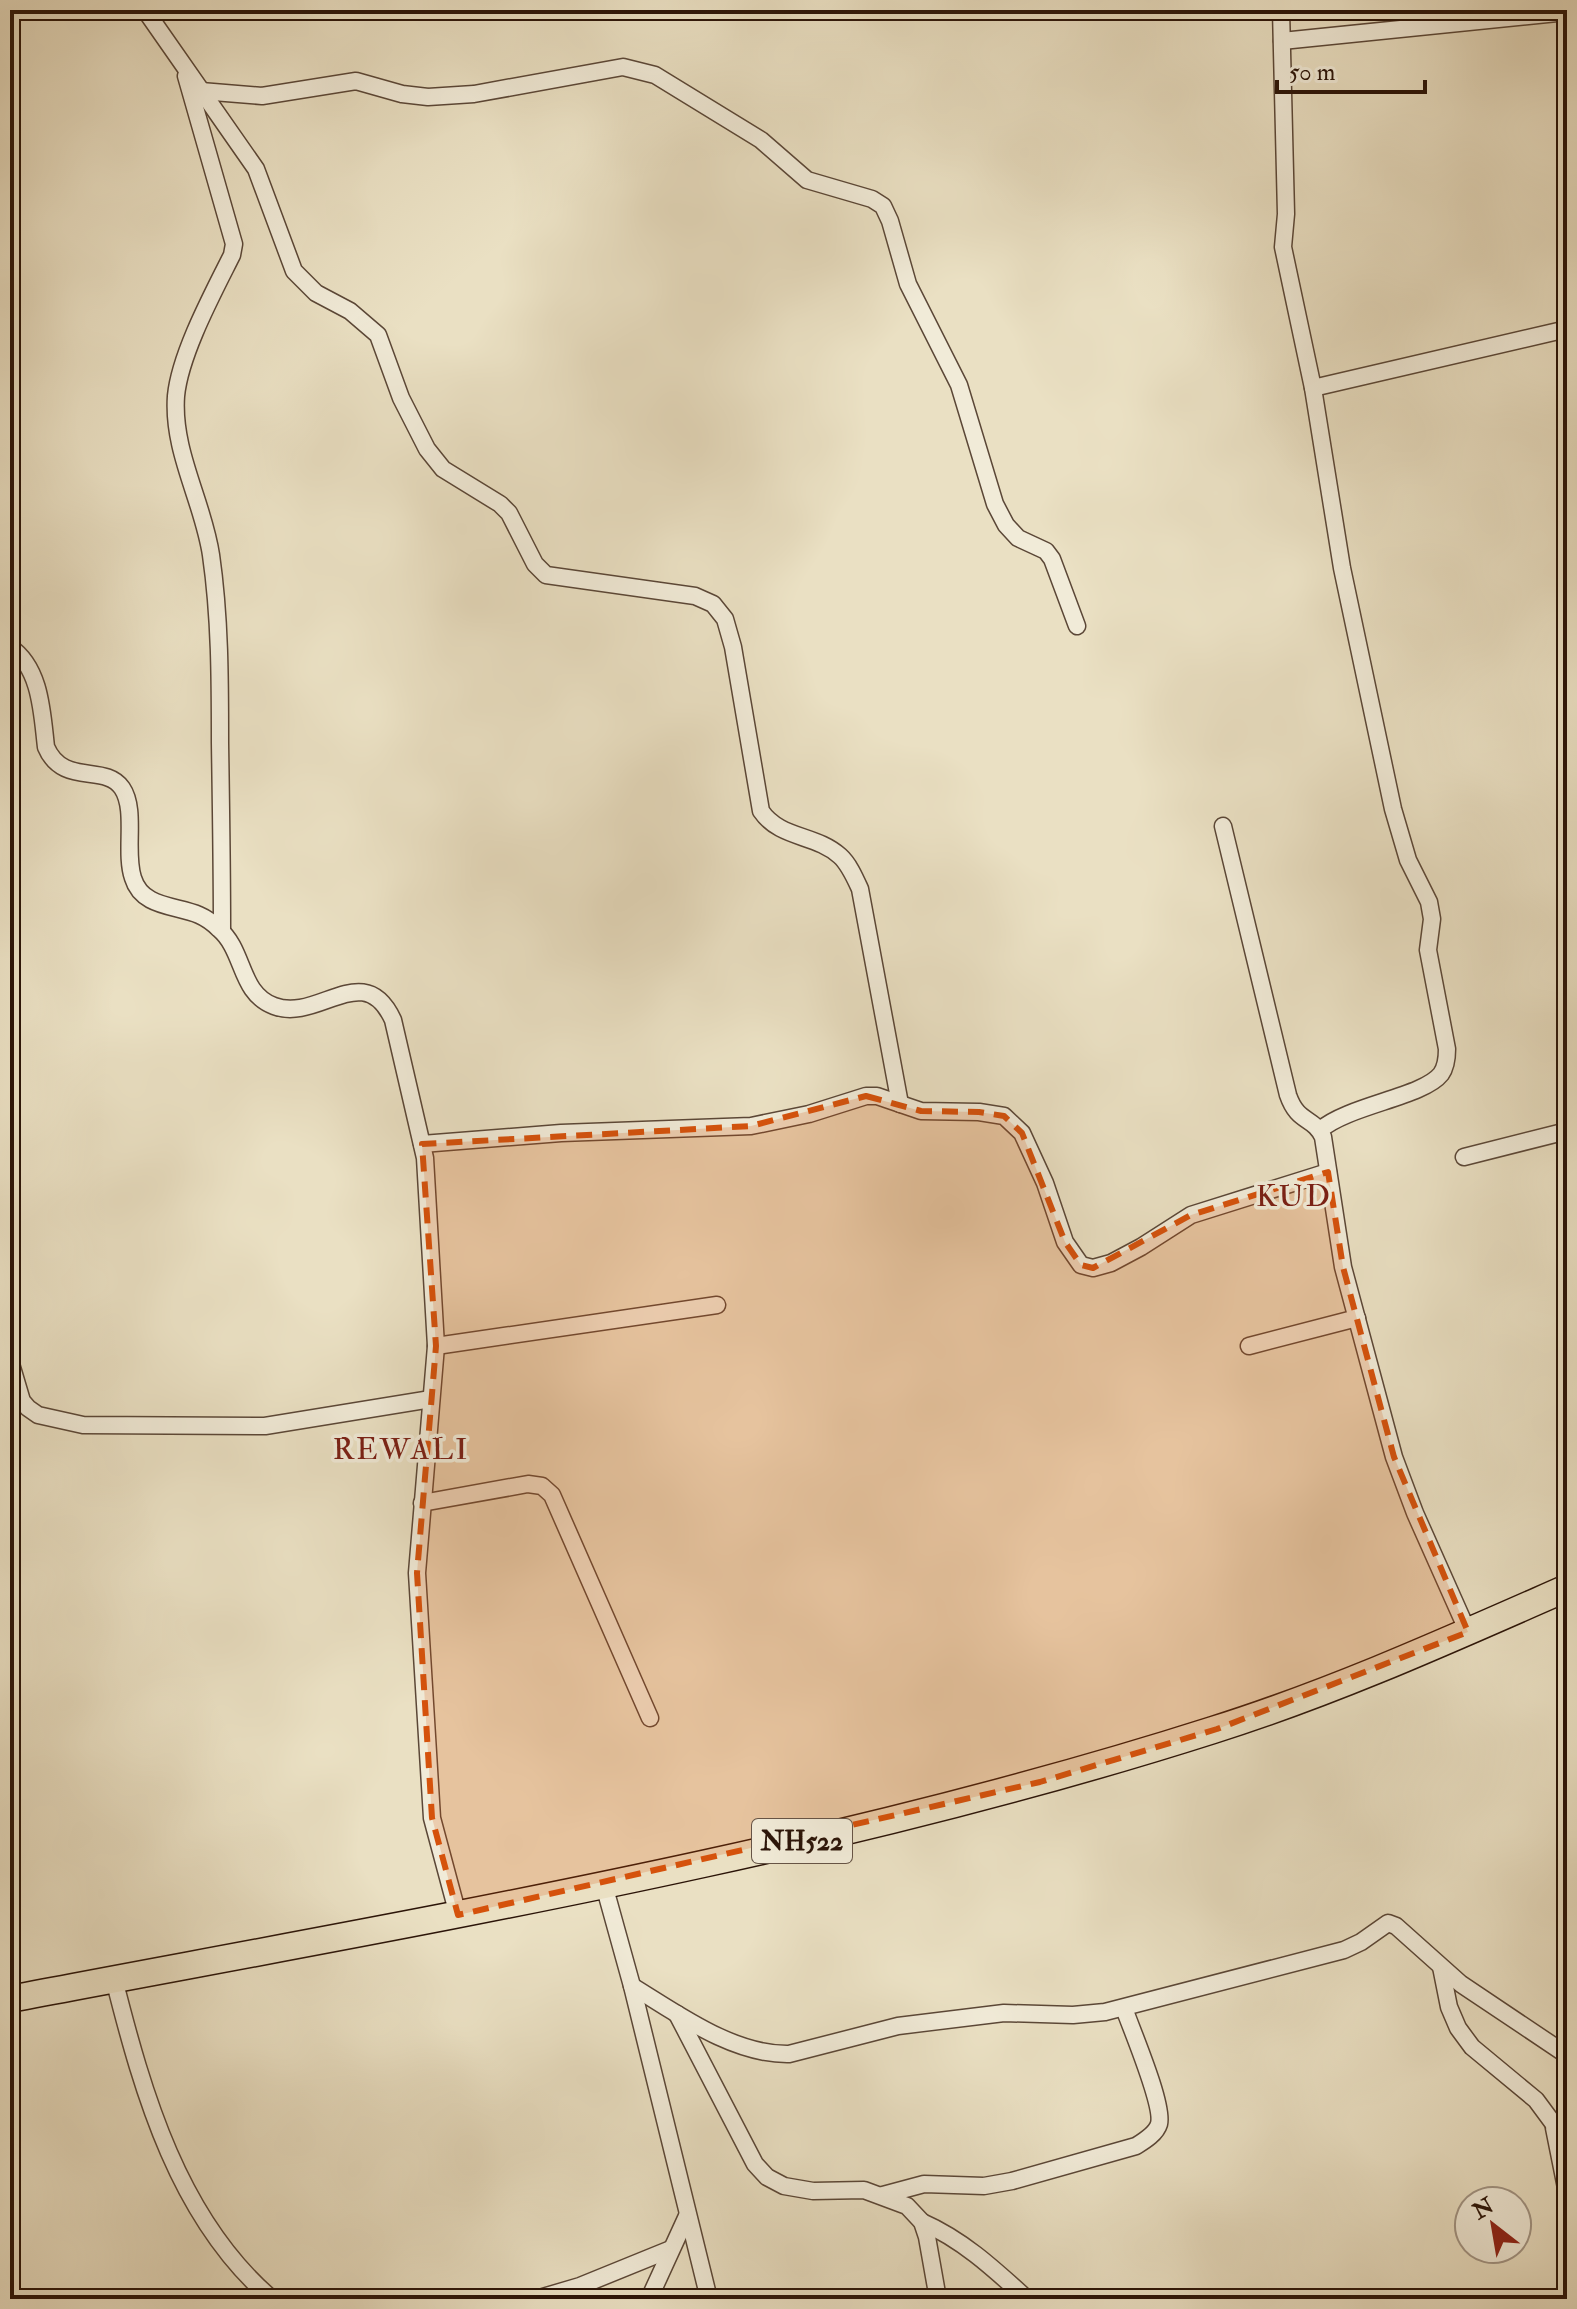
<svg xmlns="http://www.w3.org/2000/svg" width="1577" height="2309" viewBox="0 0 1577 2309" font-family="'IM FELL Double Pica',serif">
	<rect width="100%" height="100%" fill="#eae0c3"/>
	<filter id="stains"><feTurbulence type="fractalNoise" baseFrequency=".0025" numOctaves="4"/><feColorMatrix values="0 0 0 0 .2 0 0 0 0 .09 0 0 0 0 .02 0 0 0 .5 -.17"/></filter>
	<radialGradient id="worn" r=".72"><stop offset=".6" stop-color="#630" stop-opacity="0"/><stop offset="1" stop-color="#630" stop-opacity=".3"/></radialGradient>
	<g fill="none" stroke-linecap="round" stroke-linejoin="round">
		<defs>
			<g id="minor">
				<path d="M145,10L256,169L294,271L316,293L350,311L378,335L401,398L427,449L443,469L500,504L509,513L535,564L546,575L695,596L713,604L725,619L733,647L761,811C780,839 816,834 840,856C849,864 855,878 860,889L900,1104"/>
				<path d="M1281,10L1286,214L1283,247L1313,388L1342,568L1393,809L1408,860L1429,902L1432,919L1428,950L1447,1049C1447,1058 1446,1067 1441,1074C1423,1097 1349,1105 1320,1130"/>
				<path d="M1282,41L1567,12"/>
				<path d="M186,76L234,244L232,255C213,293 180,354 176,396C172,452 203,501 211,555C220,617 220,680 220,743C221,805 222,868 222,931"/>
				<path d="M201,91L262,96L356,81L402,94L428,97L474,94L623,67L655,75L761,140L807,180L872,199L883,206L890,221L908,284L959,385L995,504L1006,525L1018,538L1046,551L1052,559L1077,626"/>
				<path d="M1313,388L1567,329"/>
				<path d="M10,647C41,668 42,713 46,747C63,787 105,763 122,788C137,810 124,852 133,878C142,908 176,905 199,915C206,918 214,924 219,929C245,951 239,993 274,1006C318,1023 364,957 393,1020L425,1158L436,1346L417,1573L432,1818L458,1915"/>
				<path d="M1223,826L1288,1095C1298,1124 1313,1116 1323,1137L1343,1267L1394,1457L1415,1513L1468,1632"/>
				<path d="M422,1144L561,1133L751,1126L809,1114L866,1096H877L921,1111L979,1112L1004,1116L1022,1133L1045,1183L1065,1242L1081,1265L1093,1268L1111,1263L1141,1247L1191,1215L1328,1172"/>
				<path d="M1464,1157L1567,1131"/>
				<path d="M436,1346L717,1305"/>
				<path d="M1249,1346L1357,1318"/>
				<path d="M11,1364L22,1401L28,1408L38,1415L83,1425L265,1426L431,1399"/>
				<path d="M422,1503L528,1484L542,1486L552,1495L650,1718"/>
				<path d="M604,1885L632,1986L709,2299"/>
				<path d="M1441,1967L1449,2007L1458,2028L1472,2047L1536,2100L1567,2142"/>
				<path d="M114,1979C143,2094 179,2220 272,2299"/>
				<path d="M632,1986C678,2014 733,2055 789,2054L898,2026L1004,2013L1073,2015L1105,2012L1344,1950L1361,1942L1388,1923L1396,1926L1461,1984L1567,2055"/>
				<path d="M677,2014L755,2164L767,2177L784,2186L813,2191L864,2190L907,2206L922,2222L927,2237L938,2299"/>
				<path d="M1554,2128L1567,2193"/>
				<path d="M883,2195L924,2184L984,2186L1012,2181L1136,2146C1144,2141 1156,2134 1159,2124C1164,2105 1132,2031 1124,2008"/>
				<path d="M922,2222C963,2240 994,2269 1027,2299"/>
				<path d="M536,2299L580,2286L671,2249"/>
				<path d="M649,2299L687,2216"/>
			</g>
			<path id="trunk" d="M10,1999C414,1922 821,1855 1213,1730C1334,1692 1451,1639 1567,1588"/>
		</defs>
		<!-- minor casing -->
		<use href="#minor" stroke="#5b4737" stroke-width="19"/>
		<!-- trunk casing -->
		<use href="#trunk" stroke="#2b1408" stroke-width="29"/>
		<!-- minor -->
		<use href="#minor" stroke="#f1ebd8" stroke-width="16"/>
		<!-- trunk -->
		<use href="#trunk" stroke="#eae0c3" stroke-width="26"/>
	</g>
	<!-- marked area -->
	<path fill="#d5520c" fill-opacity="0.2" stroke="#d5520c" stroke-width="6" stroke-dasharray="16 10" stroke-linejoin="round" d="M866,1096L921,1111L979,1112L1004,1116L1022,1133L1065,1242L1081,1265L1093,1268L1191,1215L1328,1172L1343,1267L1394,1457L1468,1632L1217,1729L1040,1782L458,1915L432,1818L417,1573L436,1346L422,1144L751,1126Z"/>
	<g text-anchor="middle" stroke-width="7" stroke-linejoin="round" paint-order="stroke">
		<!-- shield labels -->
		<rect fill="#f1ebd8" stroke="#665446" stroke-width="2" x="752" y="1819" width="100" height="44" rx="6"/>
		<g font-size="26" font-weight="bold" fill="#2b1408">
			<text x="802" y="1850">NH522</text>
		</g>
		<!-- neighbourhood labels -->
		<g font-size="30" letter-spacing="2" fill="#7a1f14" stroke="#f1ebd8">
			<text x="1294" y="1206">KUD</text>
			<text x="401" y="1459">REWALI</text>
		</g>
	</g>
	<!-- margin -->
	<rect width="1577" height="2309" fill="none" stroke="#eae0c3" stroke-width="40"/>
	<rect x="12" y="12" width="1553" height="2285" fill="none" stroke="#2b1408" stroke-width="4"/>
	<rect x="20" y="20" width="1537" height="2269" fill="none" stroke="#2b1408" stroke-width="2"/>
	<!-- north arrow -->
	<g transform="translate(1493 2225) rotate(329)"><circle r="38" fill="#f1ebd8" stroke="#a29585" stroke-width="2"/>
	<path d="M0-6L14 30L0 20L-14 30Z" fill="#8f2418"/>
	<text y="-12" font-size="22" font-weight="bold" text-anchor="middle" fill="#2b1408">N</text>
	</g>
	<!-- scale -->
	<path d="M1277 80v12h148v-12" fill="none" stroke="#2b1408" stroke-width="4"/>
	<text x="1289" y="80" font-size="24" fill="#2b1408" stroke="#f1ebd8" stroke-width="6" paint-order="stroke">50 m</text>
	<rect width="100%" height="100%" filter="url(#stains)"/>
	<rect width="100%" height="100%" fill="url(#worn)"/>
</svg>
